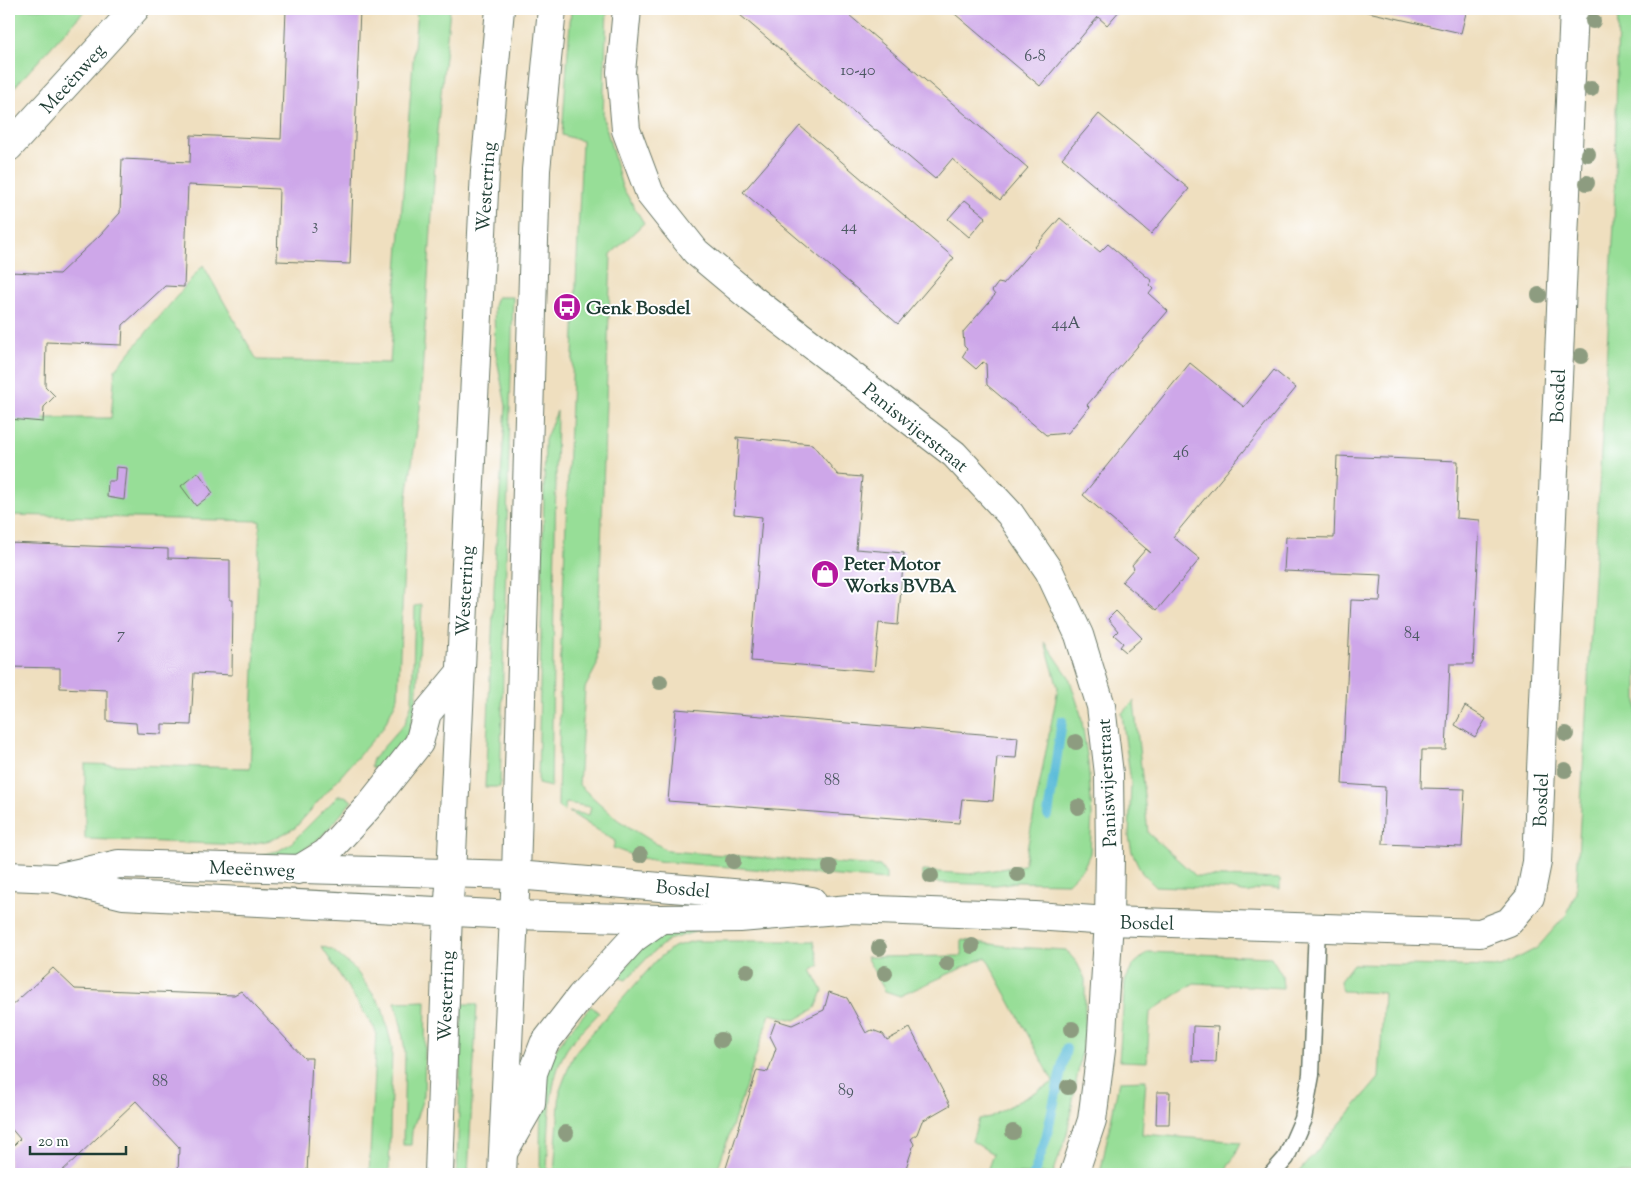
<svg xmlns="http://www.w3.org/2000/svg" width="1646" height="1183" viewBox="0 0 1646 1183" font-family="'Sorts Mill Goudy',serif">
	<rect width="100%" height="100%" fill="#fff"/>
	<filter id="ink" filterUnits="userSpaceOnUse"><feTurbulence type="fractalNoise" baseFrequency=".02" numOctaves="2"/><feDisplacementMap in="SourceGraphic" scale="10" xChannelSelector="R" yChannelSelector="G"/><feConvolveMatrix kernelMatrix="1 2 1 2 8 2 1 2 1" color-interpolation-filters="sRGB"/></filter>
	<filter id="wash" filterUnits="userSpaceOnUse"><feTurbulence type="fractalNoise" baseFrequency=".0096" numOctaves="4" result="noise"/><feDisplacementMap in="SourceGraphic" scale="20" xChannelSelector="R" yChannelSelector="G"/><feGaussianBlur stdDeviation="1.12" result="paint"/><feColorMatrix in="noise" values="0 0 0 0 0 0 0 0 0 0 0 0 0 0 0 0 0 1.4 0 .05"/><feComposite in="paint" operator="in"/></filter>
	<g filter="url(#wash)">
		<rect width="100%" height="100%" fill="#efdfbf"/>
		<!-- green -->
		<g fill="#97de97" stroke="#5b8e66">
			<path d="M9,9H86L9,93Z"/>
			<path d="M417,9H450L437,131L420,409L407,497L398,697L383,728L295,828L271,840L245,845L85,839V764L250,768L260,521L9,515V418H111L115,370L203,265L257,360L390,363Z"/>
			<path d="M571,9H607L603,116L622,187L644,223L611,254L597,665L585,688L579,785L618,820L668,851L880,866L886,874V880L657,861L637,857L613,848L615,841L569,812L589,815L591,807L566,803L564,811L558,807L561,641L582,141L562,135Z"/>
			<path d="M1618,9H1637V1174H1297L1379,1078L1384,993L1342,991L1340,981L1353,964L1501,967L1537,948L1567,914L1576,892L1614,224Z"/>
			<path d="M497,297H513L500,787H485L496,546L506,406L495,349L494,306Z"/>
			<path d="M557,411L551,787L538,784L545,440Z"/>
			<path d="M422,605L416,705L408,735L397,751L379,772L371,766L373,759L405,723L412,703L415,606Z"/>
			<path d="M1045,642L1069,677L1081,715L1088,762L1092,815L1090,853L1084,867L1068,883L1017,882L996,885L923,882V871L970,874L1024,865L1058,688Z"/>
			<path d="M1134,701L1148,833L1196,876L1280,879V889C1274,888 1264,886 1259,889C1246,894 1244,893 1231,889L1155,886L1142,873L1132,852L1129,837L1131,783L1123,722L1122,713Z"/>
			<path d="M338,796H345L352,801C336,820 321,842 298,852C287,857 272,855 259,855L278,851L290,844Z"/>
			<path d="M677,930H701L668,940L650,955L626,980L617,977L642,948L654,939Z"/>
			<path d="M962,940L1013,947L1066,950L1077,963L1085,979V1032L1067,1134L1053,1174H986L993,1154L972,1141L979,1119L990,1117L1052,1083L1053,1081L986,957L900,996L885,991L866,957L962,956Z"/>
			<path d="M694,941H814L820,966L812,970L823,991L816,1008L795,1020L770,1014L717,1171L720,1174H554L560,1090L571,1061L576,1051L658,959L673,947Z"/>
			<path d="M321,946L332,950L355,969L382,1007L392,1047L389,1174H369L376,1031Z"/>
			<path d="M1148,952L1271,957L1282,975L1283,988L1194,983L1150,1012L1147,1062L1119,1061L1125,981L1133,965Z"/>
			<path d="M426,1001L424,1095L412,1131L411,1145H403L405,1052L401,1025L395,1002Z"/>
			<path d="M462,1004H477L468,1174H457Z"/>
			<path d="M591,1006L599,1013C588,1025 571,1040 564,1054C547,1085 549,1138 547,1174H540C541,1141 537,1084 553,1055C562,1037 578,1022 591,1006Z"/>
			<path d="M1146,1080L1142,1134L1241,1142L1232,1161L1222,1174H1100L1119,1081Z"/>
		</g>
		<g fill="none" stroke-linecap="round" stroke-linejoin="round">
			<!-- stream -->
			<g stroke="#5bbcd9" stroke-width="10">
				<path d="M1048,815L1062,721"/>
				<path d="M1034,1174L1046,1138L1066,1049"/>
			</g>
		</g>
		<g id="blocks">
			<!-- building -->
			<g fill="#cea7e9">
				<path d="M286,9H360L350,264L277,261L279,189L188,185L184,287L165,286L123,325L122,345L46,342L45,386L55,396L44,407L43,422L9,419V272L59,274L100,235L120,213L122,159L190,162L191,135L281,139Z"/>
				<path d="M733,9H842L1028,168L1000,200L952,159L935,179L877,130H875Z"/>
				<path d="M949,9H1121L1107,25L1098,17L1040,86Z"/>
				<path d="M1355,9H1467L1461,33Z"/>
				<path d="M1099,114L1189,189L1151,234L1062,158Z"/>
				<path d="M800,126L954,258L898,324L743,192Z"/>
				<path d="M965,200L986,217L969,237L948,219Z"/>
				<path d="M1060,218L1100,252L1108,244L1152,281L1149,285L1153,289L1149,294L1168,311L1087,405L1089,407L1068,433L1046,435L987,385L986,364L983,362L976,369L962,357L967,349L964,346L963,332L995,295L992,291L998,283L1003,284Z"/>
				<path d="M1190,363L1244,407L1274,370L1296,388L1173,537L1200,559L1157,610L1122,582L1134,568L1132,565L1146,549L1151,553L1083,495Z"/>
				<path d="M736,437L812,444L838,475L862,477L856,549L904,553L898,625L879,623L874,671L751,661L762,517L734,514L739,439H736Z"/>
				<path d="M1337,456L1458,461L1456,518L1480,520L1473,664H1450L1446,750H1422L1421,788L1465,789L1462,847L1383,844L1385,787L1342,784L1351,600L1380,601L1382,575L1284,571L1286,537L1334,538Z"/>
				<path d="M116,467L127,468L124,500L107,497L108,481H115Z"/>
				<path d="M198,472L213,493L196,506L181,486Z"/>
				<path d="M9,543L168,549V558L230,560V600H233L232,675L194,673L191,725L162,724V734L137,733L136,723L107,721V690L60,688V668L9,667Z"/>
				<path d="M1116,611L1142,638L1126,652L1120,647L1123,643L1114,635L1118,631L1108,619Z"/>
				<path d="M1465,706L1486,719L1475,737L1455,725Z"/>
				<path d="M676,709L1018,737L1016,758L997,757L993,801L962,799L959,823L668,801Z"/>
				<path d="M53,968L75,989L234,995L241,991L304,1058H312L307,1174H178L179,1147L136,1101L59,1174H9V1150L20,1139L9,1126V1008Z"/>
				<path d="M829,992L847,998L866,1033L872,1030L883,1034L887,1040L910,1028L950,1105L922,1121L917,1134L911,1139L914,1144L904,1174H736L725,1171L757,1070L768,1072L776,1048L770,1036L776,1020L792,1025L824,1010Z"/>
				<path d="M1193,1026L1218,1027L1216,1062L1192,1061Z"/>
				<path d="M1157,1092H1170L1169,1124H1156Z"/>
			</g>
		</g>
	</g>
	<g filter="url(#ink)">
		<use href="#blocks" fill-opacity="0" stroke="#687665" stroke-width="1"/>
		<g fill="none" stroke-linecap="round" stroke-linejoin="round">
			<defs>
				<path id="service" d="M1272,1174L1286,1158L1303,1119L1311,1075L1317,928"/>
				<g id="minor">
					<path d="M627,9L621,72L626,130L650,194L696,252L751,298L954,454L1010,514L1049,571L1079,635L1101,706L1109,774L1110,857L1109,921L1101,1050L1092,1120L1074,1174"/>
					<path d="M9,147L135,9"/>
					<path d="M298,870L326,853L369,806L419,743L427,713L460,673"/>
					<path d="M9,876L55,878L123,895L514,915L661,919L740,918L850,909L1035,916L1109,921L1480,933L1509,922L1530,897L1537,862L1574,9"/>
					<path d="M60,877L119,864L516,875L793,898L812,901"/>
					<path d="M504,1151L531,1104L533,1073L544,1044L581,996L634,938L661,919"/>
				</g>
				<g id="primary">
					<path d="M448,912L451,874"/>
					<path d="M514,915L516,875"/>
				</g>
				<g id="trunk">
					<path d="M451,874L485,171L500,9"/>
					<path d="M516,875L536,170L552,9"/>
					<path d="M439,1174L448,912"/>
					<path d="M502,1174L514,915"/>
				</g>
			</defs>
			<!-- service casing -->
			<use href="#service" stroke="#687665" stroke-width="19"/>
			<!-- minor casing -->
			<use href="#minor" stroke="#687665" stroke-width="30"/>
			<!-- primary casing -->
			<use href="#primary" stroke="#687665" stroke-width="30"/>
			<!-- trunk casing -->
			<use href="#trunk" stroke="#687665" stroke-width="30"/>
			<!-- service -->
			<use href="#service" stroke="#fff" stroke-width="16"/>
			<!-- minor -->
			<use href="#minor" stroke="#fff" stroke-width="28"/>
			<!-- primary -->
			<use href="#primary" stroke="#fff" stroke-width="28"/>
			<!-- trunk -->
			<use href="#trunk" stroke="#fff" stroke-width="28"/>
		</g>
		<!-- trees -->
		<g fill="#8d9c80">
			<circle cx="1593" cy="21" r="8"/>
			<circle cx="1591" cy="89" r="8"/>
			<circle cx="1588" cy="154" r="8"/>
			<circle cx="1587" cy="183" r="8"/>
			<circle cx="1539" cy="295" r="8"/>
			<circle cx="1581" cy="356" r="8"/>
			<circle cx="660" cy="682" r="8"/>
			<circle cx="1566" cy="734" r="8"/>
			<circle cx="1076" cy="742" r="8"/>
			<circle cx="1565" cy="770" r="8"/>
			<circle cx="1078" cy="807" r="8"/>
			<circle cx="640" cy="855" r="8"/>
			<circle cx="733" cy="861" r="8"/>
			<circle cx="830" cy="867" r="8"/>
			<circle cx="1018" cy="874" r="8"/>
			<circle cx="931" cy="876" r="8"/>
			<circle cx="972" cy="946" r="8"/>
			<circle cx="879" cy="948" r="8"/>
			<circle cx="947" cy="964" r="8"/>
			<circle cx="747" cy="971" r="8"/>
			<circle cx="885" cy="973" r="8"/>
			<circle cx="1072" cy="1029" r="8"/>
			<circle cx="721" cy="1040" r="8"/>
			<circle cx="1068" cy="1087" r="8"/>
			<circle cx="1013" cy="1132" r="8"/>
			<circle cx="566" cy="1133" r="8"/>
		</g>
	</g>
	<!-- icons -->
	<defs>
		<symbol id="bus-disc" viewBox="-11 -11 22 22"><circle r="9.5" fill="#b5179e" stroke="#fff"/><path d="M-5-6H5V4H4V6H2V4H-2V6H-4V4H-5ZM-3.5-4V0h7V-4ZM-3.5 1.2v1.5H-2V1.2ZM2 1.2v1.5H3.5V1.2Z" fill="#fff"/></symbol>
		<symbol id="shop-disc" viewBox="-11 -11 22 22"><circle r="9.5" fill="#b5179e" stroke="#fff"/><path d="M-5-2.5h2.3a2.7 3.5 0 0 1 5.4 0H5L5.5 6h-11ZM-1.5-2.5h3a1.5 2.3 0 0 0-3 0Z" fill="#fff"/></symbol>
	</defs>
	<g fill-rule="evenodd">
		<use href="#bus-disc" x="551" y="291" width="32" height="32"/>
		<use href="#shop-disc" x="809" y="558" width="32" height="32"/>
	</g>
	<g text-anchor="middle" stroke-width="4" stroke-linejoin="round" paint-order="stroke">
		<!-- number labels -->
		<g font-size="16" fill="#4b5861">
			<text x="1035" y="61">6-8</text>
			<text x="858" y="75">10-40</text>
			<text x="315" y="230">3</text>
			<text x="849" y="231">44</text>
			<text x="1066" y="328">44A</text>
			<text x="1181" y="457">46</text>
			<text x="1412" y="638">84</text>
			<text x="121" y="639">7</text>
			<text x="832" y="785">88</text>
			<text x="160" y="1086">88</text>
			<text x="846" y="1095">89</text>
		</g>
		<!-- street labels -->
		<g font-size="19" fill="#1f3d34" stroke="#fff">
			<text transform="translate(72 78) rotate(-48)" y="7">Meeënweg</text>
			<text transform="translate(485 187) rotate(-86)" y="7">Westerring</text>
			<text transform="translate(1557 396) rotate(-88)" y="7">Bosdel</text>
			<text transform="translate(916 427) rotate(39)" y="7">Paniswijerstraat</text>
			<text transform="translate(464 591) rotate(-87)" y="7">Westerring</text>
			<text transform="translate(1106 783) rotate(-93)" y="7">Paniswijerstraat</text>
			<text transform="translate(1540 800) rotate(-88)" y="7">Bosdel</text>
			<text transform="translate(252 868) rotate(2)" y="7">Meeënweg</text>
			<text transform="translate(683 888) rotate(5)" y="7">Bosdel</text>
			<text transform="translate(1147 922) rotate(1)" y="7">Bosdel</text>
			<text transform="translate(445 996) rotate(-88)" y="7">Westerring</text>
		</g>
		<!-- poi labels -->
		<g font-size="19" font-weight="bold" fill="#1f3d34" stroke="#fff" text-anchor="start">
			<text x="586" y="314">Genk Bosdel</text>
			<text x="844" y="570">Peter Motor<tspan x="844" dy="22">Works BVBA</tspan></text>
		</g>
	</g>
	<!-- margin -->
	<rect width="1646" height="1183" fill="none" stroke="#fff" stroke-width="30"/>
	<!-- scale -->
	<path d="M30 1146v8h96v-8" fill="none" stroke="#1f3d34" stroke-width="2.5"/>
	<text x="38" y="1146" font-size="15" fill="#1f3d34" stroke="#ffffff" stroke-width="4" paint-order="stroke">20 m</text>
</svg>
